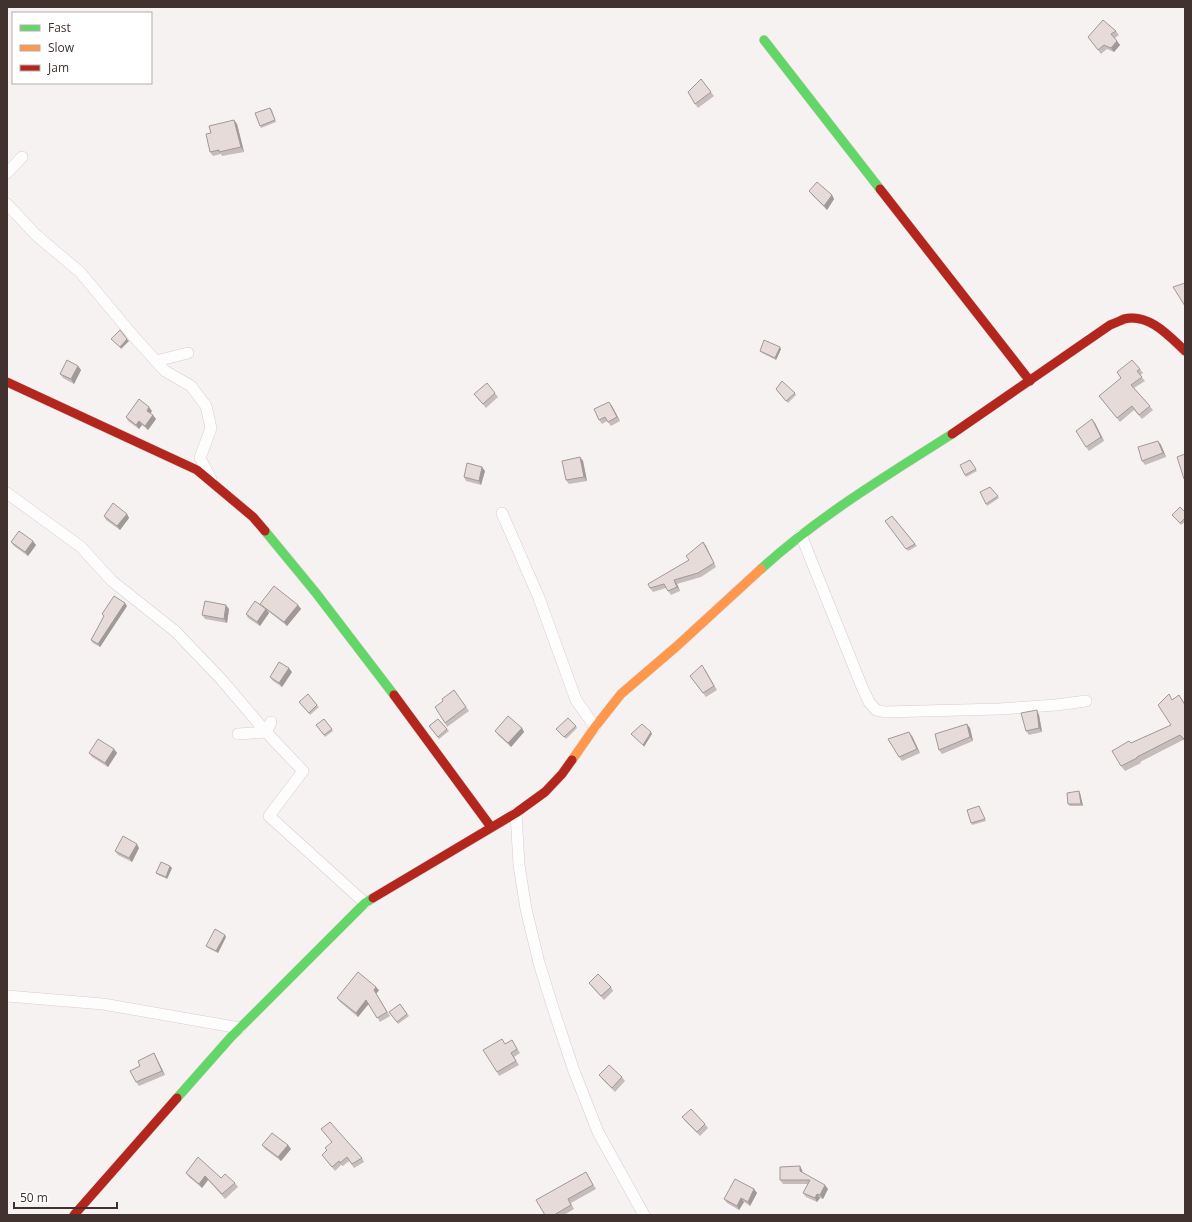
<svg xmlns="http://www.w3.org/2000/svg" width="1192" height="1222" viewBox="0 0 1192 1222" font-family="'Open Sans',sans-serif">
	<rect width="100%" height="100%" fill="#f7f2f2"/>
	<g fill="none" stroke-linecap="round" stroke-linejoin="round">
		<defs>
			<g id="street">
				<path d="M7,173L22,157"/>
				<path d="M7,204L36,235L80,272L135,338L165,371L191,386L206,406L211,428L200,458L211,479"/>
				<path d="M156,361L188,353"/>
				<path d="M7,493L81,547L112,581L175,631L221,679L266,732L271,722"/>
				<path d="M502,513L539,598L576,700L595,727"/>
				<path d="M801,535L862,687L869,702L876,710L885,712L999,709L1056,705L1086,701"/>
				<path d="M238,734L266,732L303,771L269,816L365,903"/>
				<path d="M516,813L519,865L526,909L539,963L554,1011L574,1071L598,1132L644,1215"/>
				<path d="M7,996L103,1004L240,1028"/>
			</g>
			<g id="fast">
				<path d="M764,40L880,189"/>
				<path d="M265,531L316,593L394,695"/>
				<path d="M761,569C819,516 886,476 952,434"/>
				<path d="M177,1098L231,1037L365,903L373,898"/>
			</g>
			<path id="slow" d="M572,760L595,727L621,694L677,646L761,569"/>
			<g id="jam">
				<path d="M880,189L1030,381"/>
				<path d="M7,382L197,470L253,517L265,531"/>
				<path d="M952,434L1110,325C1115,323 1120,321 1124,319C1149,313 1169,336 1185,351"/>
				<path d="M394,695L491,827"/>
				<path d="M373,898L516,813L545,792L562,774L572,760"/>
				<path d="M74,1215L177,1098"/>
			</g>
		</defs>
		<!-- street casing -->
		<use href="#street" stroke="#d7cdca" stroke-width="12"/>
		<!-- fast casing -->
		<use href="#fast" stroke="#d7cdca" stroke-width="10"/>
		<!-- slow casing -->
		<use href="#slow" stroke="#d7cdca" stroke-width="10"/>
		<!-- jam casing -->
		<use href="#jam" stroke="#d7cdca" stroke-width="10"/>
		<!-- street -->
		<use href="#street" stroke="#fefdfd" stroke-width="11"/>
		<!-- fast -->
		<use href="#fast" stroke="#63d668" stroke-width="9"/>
		<!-- slow -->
		<use href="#slow" stroke="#ff974d" stroke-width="9"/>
		<!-- jam -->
		<use href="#jam" stroke="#b3261e" stroke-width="9"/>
	</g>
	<!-- wall -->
	<g fill="#c6bcbb">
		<path d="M1116,31L1119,35L1115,38L1120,45L1114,52L1107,49L1101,54L1088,37Z"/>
		<path d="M701,79L714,96L698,108L695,104Z"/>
		<path d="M270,108L272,110L276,122L261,128L260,126Z"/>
		<path d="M237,124L244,152L222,156L221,154L213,156L210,152Z"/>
		<path d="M809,191L832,195L834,199L827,210L812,195Z"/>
		<path d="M781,349L776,360L762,353L760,351Z"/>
		<path d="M78,366L81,370L74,384L63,378L60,374Z"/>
		<path d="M1140,369L1143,373L1140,375L1145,381L1134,388L1153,410L1142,419L1134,410L1120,422L1099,396L1121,378L1117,372Z"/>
		<path d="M777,391L795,393L796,395L788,403Z"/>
		<path d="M495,393L498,397L486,408L474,394Z"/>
		<path d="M612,406L620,421L611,426L607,421L602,424L599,420Z"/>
		<path d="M152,411L150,414L156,419L148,430L142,425L139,429L128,421L126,417Z"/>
		<path d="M1095,423L1104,441L1089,451L1086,447Z"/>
		<path d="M1158,441L1161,445L1166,457L1145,465L1142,461Z"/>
		<path d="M580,457L583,461L587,481L569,484L566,480Z"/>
		<path d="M970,460L977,471L966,477L965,475Z"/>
		<path d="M485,471L481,485L466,481L464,477Z"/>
		<path d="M990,487L999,498L987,506L986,504Z"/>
		<path d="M1185,512V522L1181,525L1172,515Z"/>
		<path d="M127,514L129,518L120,530L106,520L104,516Z"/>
		<path d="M892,516L917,546L908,551L885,521Z"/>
		<path d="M11,542L36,545L28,556L14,546Z"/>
		<path d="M703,542L706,546L716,567L701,577L677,584L680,591L671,595L666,588L653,592L650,588L689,560Z"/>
		<path d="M260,604L298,605L301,609L287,626L268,611L269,613L260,626L248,618L246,614L262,606Z"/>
		<path d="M127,606L100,647L93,643L91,640L104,616L102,614Z"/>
		<path d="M229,609L227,623L205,619L202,615Z"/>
		<path d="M705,669L717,690L706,697L690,676Z"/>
		<path d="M292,672L282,687L273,681L270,677Z"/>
		<path d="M454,690L469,711L447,727L445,723L443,701Z"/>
		<path d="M1179,695L1185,704V741L1183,740L1140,762L1141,763L1125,771L1121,766L1129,741L1131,743L1171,725L1172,700Z"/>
		<path d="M299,702L317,705L319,707L310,715Z"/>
		<path d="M1039,715L1042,732L1029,735L1026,731Z"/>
		<path d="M324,719L333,731L325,737L316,725Z"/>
		<path d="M438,719L449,731L439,739L429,726Z"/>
		<path d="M576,726L577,728L566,739L556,729Z"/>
		<path d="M522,728L524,732L511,747L498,735L495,731Z"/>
		<path d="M970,728L973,741L942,754L939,750Z"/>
		<path d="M912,736L920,753L902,761L899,757Z"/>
		<path d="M114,749L117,753L108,767L92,757L89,753Z"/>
		<path d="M1080,793L1083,806H1070L1068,804Z"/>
		<path d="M979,806L986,821L972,825L971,823Z"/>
		<path d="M139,848L132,862L118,855L115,851Z"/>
		<path d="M172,868L167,879L158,875L156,873Z"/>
		<path d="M226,937L218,953L208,948L206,946Z"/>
		<path d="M589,983L611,987L613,991L604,1000L592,987Z"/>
		<path d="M379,990L376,994L390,1016L380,1022L369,1004L358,1017L340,1002L337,998Z"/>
		<path d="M400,1004L409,1016L398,1024L389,1012Z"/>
		<path d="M512,1040L520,1053L514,1057L519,1065L499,1076L497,1072L505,1044Z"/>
		<path d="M154,1053L165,1075L139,1086L136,1082L140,1066Z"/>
		<path d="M599,1075L622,1077L625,1081L615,1092L602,1079Z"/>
		<path d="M682,1117L705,1124L708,1128L700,1136L685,1121Z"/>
		<path d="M321,1129L362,1158L364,1162L354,1168L349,1161L343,1166L341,1165L335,1171L322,1155L327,1150L332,1142Z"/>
		<path d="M262,1145H288L291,1149L281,1161L265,1149Z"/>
		<path d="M802,1170V1173L828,1189L823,1199L820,1198L817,1202L806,1197L803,1193L808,1184H783L780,1180Z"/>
		<path d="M586,1172L596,1189L571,1203L574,1209L564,1215H545Z"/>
		<path d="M186,1173L221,1178L235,1183L238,1187L225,1199L208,1180L202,1188L189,1177Z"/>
		<path d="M754,1189L757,1193L750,1206L744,1202L739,1210L727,1203L724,1199Z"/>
	</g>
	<!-- shaded-wall -->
	<g fill="#a19998">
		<path d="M1117,41L1120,45L1114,52L1111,48Z"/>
		<path d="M234,120L237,124L244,152L241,147Z"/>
		<path d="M832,195L834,199L827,210L824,206Z"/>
		<path d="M127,339L129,341L121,349L120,347Z"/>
		<path d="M780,347L781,349L776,360L775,358Z"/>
		<path d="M78,366L81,370L74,384L71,379Z"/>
		<path d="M609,402L612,406L620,421L617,417Z"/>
		<path d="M149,407L152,411L149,415L147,411Z"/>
		<path d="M153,415L156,419L148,430L145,426Z"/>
		<path d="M1092,419L1095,423L1104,441L1101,437Z"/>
		<path d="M139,421L142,425L139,429L136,425Z"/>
		<path d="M1158,441L1161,445L1166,457L1163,453Z"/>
		<path d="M580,457L583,461L587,481L584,477Z"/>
		<path d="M482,467L485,471L481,485L479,481Z"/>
		<path d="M127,514L129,518L120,530L117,526Z"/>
		<path d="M33,541L36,545L28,556L25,552Z"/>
		<path d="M703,542L706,546L716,567L714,563Z"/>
		<path d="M674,580L677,584L680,591L677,587Z"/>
		<path d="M125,603L127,606L100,647L98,644Z"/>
		<path d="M226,605L229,609L227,623L224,619Z"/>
		<path d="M298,605L301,609L287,626L284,622Z"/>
		<path d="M266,609L269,613L260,626L257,622Z"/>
		<path d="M289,668L292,672L282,687L279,683Z"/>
		<path d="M1037,710L1039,715L1042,732L1039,728Z"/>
		<path d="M967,724L970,728L973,741L970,737Z"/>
		<path d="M522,728L524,732L511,747L508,743Z"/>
		<path d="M651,732L652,734L644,747L643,745Z"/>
		<path d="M909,732L912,736L920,753L917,749Z"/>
		<path d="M114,749L117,753L108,767L105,763Z"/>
		<path d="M1079,791L1080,793L1083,806L1081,804Z"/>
		<path d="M137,844L139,848L132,862L129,858Z"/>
		<path d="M170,866L172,868L167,879L166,877Z"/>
		<path d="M225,935L226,937L218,953L216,951Z"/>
		<path d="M376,987L379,990L376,994L390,1016L374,990Z"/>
		<path d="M366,1000L369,1003L358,1017L356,1013Z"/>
		<path d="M154,1053L165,1075L162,1071Z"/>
		<path d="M288,1145L291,1149L281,1161L278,1157Z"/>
		<path d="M800,1166L802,1170L803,1175L800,1171Z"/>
		<path d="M205,1176L208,1180L202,1188L199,1184Z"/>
		<path d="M825,1185L828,1189L823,1199L820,1195Z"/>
		<path d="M754,1189L757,1193L750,1206L748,1202Z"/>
		<path d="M817,1194L820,1198L817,1202L815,1198Z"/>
		<path d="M741,1198L744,1202L739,1210L737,1206Z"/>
	</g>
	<!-- building -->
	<g fill="#e6dbd9" stroke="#a19998">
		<path d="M1103,20L1116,31L1111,34L1117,41L1111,48L1104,45L1098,50L1088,37Z"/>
		<path d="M701,79L711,92L695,104L688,92Z"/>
		<path d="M270,108L275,120L260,126L255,113Z"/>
		<path d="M234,120L241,147L219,152V150L210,152L206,134L211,133L209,126Z"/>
		<path d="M817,182L832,195L824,206L809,191Z"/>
		<path d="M1185,283V306L1173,287Z"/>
		<path d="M120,330L127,339L120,347L111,339Z"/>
		<path d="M764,340L780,347L775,358L760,351Z"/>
		<path d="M67,360L78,366L71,379L60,374Z"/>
		<path d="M1132,360L1140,369L1137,371L1142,377L1131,385L1150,406L1139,415L1132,406L1117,418L1099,396L1121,378L1117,372Z"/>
		<path d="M782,381L795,393L786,401L776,389Z"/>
		<path d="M487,383L495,393L483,404L474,394Z"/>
		<path d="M139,399L149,407L147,411L153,415L145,426L139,421L136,425L126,417Z"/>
		<path d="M609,402L617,417L608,422L605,417L599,420L594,409Z"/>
		<path d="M1092,419L1101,437L1086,447L1076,431Z"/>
		<path d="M1158,441L1163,453L1142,461L1138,447Z"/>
		<path d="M1185,454V479H1184L1177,457Z"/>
		<path d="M580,457L584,477L566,480L562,461Z"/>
		<path d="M970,460L976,469L965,475L960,465Z"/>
		<path d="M467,463L482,467L479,481L464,477Z"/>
		<path d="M990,487L998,496L986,504L980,492Z"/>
		<path d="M113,503L127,514L117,526L104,516Z"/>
		<path d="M1180,507L1185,512V518L1180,523L1172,515Z"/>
		<path d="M892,516L915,544L906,549L885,521Z"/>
		<path d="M19,531L33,541L25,552L11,542Z"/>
		<path d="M703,542L714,563L698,573L674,580L677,587L668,591L664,584L650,588L648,584L689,560L686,556Z"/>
		<path d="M274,586L298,605L284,622L260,604Z"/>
		<path d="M114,596L125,603L98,644L91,640L104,616L102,614Z"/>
		<path d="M205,601L226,605L224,619L202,615Z"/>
		<path d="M255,601L266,609L257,622L246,614Z"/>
		<path d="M279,662L289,668L279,683L270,677Z"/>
		<path d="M702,665L714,686L703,693L690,676Z"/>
		<path d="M454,690L466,707L445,723L435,707L443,701L442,699Z"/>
		<path d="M308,694L317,705L309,713L299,702Z"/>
		<path d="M1169,694L1172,700L1179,695L1185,705V740L1180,735L1137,757V758L1121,766L1112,751L1129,741L1131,743L1171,725L1158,705Z"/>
		<path d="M1037,710L1039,728L1026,731L1021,713Z"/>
		<path d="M508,716L522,728L508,743L495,731Z"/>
		<path d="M568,718L576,726L564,737L556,729Z"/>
		<path d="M324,719L332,729L324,735L316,725Z"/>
		<path d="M438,719L447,729L438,737L429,726Z"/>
		<path d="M642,724L651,732L643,745L631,734Z"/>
		<path d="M967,724L970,737L939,750L935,734Z"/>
		<path d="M909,732L917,749L899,757L888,739Z"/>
		<path d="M98,739L114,749L105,763L89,753Z"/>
		<path d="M1079,791L1081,804H1068L1067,793Z"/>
		<path d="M979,806L985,819L971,823L967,810Z"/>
		<path d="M123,836L137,844L129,858L115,851Z"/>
		<path d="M161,862L170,866L166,877L156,873Z"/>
		<path d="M215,929L225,935L216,951L206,946Z"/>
		<path d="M358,972L376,987L374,990L387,1012L377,1018L366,1000L356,1013L337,998Z"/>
		<path d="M598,974L611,987L601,996L589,983Z"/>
		<path d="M400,1004L407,1014L397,1022L389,1012Z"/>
		<path d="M502,1039L505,1044L512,1040L517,1049L511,1053L516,1061L497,1072L483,1050Z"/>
		<path d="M154,1053L162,1071L136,1082L130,1071L140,1066L138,1061Z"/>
		<path d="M609,1065L622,1077L612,1088L599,1075Z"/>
		<path d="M691,1109L705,1124L697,1132L682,1117Z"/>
		<path d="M330,1122L362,1158L352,1164L347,1157L340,1163L339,1161L332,1167L322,1155L327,1150L325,1148L332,1142L321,1129Z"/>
		<path d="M272,1133L288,1145L278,1157L262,1145Z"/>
		<path d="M198,1157L221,1178L225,1174L235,1183L222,1194L205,1176L199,1184L186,1173Z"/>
		<path d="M800,1166V1171L825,1185L820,1195L817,1194L815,1198L803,1193L810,1180H780V1167Z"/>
		<path d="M586,1172L593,1185L568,1199L571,1205L554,1215H545L536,1200Z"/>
		<path d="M735,1179L754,1189L748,1202L741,1198L737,1206L724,1199Z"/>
	</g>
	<!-- border -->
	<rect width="1192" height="1222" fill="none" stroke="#42322f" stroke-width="16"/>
	<!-- legend -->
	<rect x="12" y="12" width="140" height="72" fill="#ffffff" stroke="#b3adac"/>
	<rect x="20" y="25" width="20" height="6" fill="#63d668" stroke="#b3adac"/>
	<text x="48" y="32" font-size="12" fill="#42322f">Fast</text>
	<rect x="20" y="45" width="20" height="6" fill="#ff974d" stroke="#b3adac"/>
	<text x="48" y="52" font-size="12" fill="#42322f">Slow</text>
	<rect x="20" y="65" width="20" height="6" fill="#b3261e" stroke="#b3adac"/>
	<text x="48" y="72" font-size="12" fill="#42322f">Jam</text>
	<!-- scale -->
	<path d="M14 1202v6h103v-6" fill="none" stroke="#42322f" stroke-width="2"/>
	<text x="20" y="1202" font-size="12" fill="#42322f" stroke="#ffffff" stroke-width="3" paint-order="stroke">50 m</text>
</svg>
